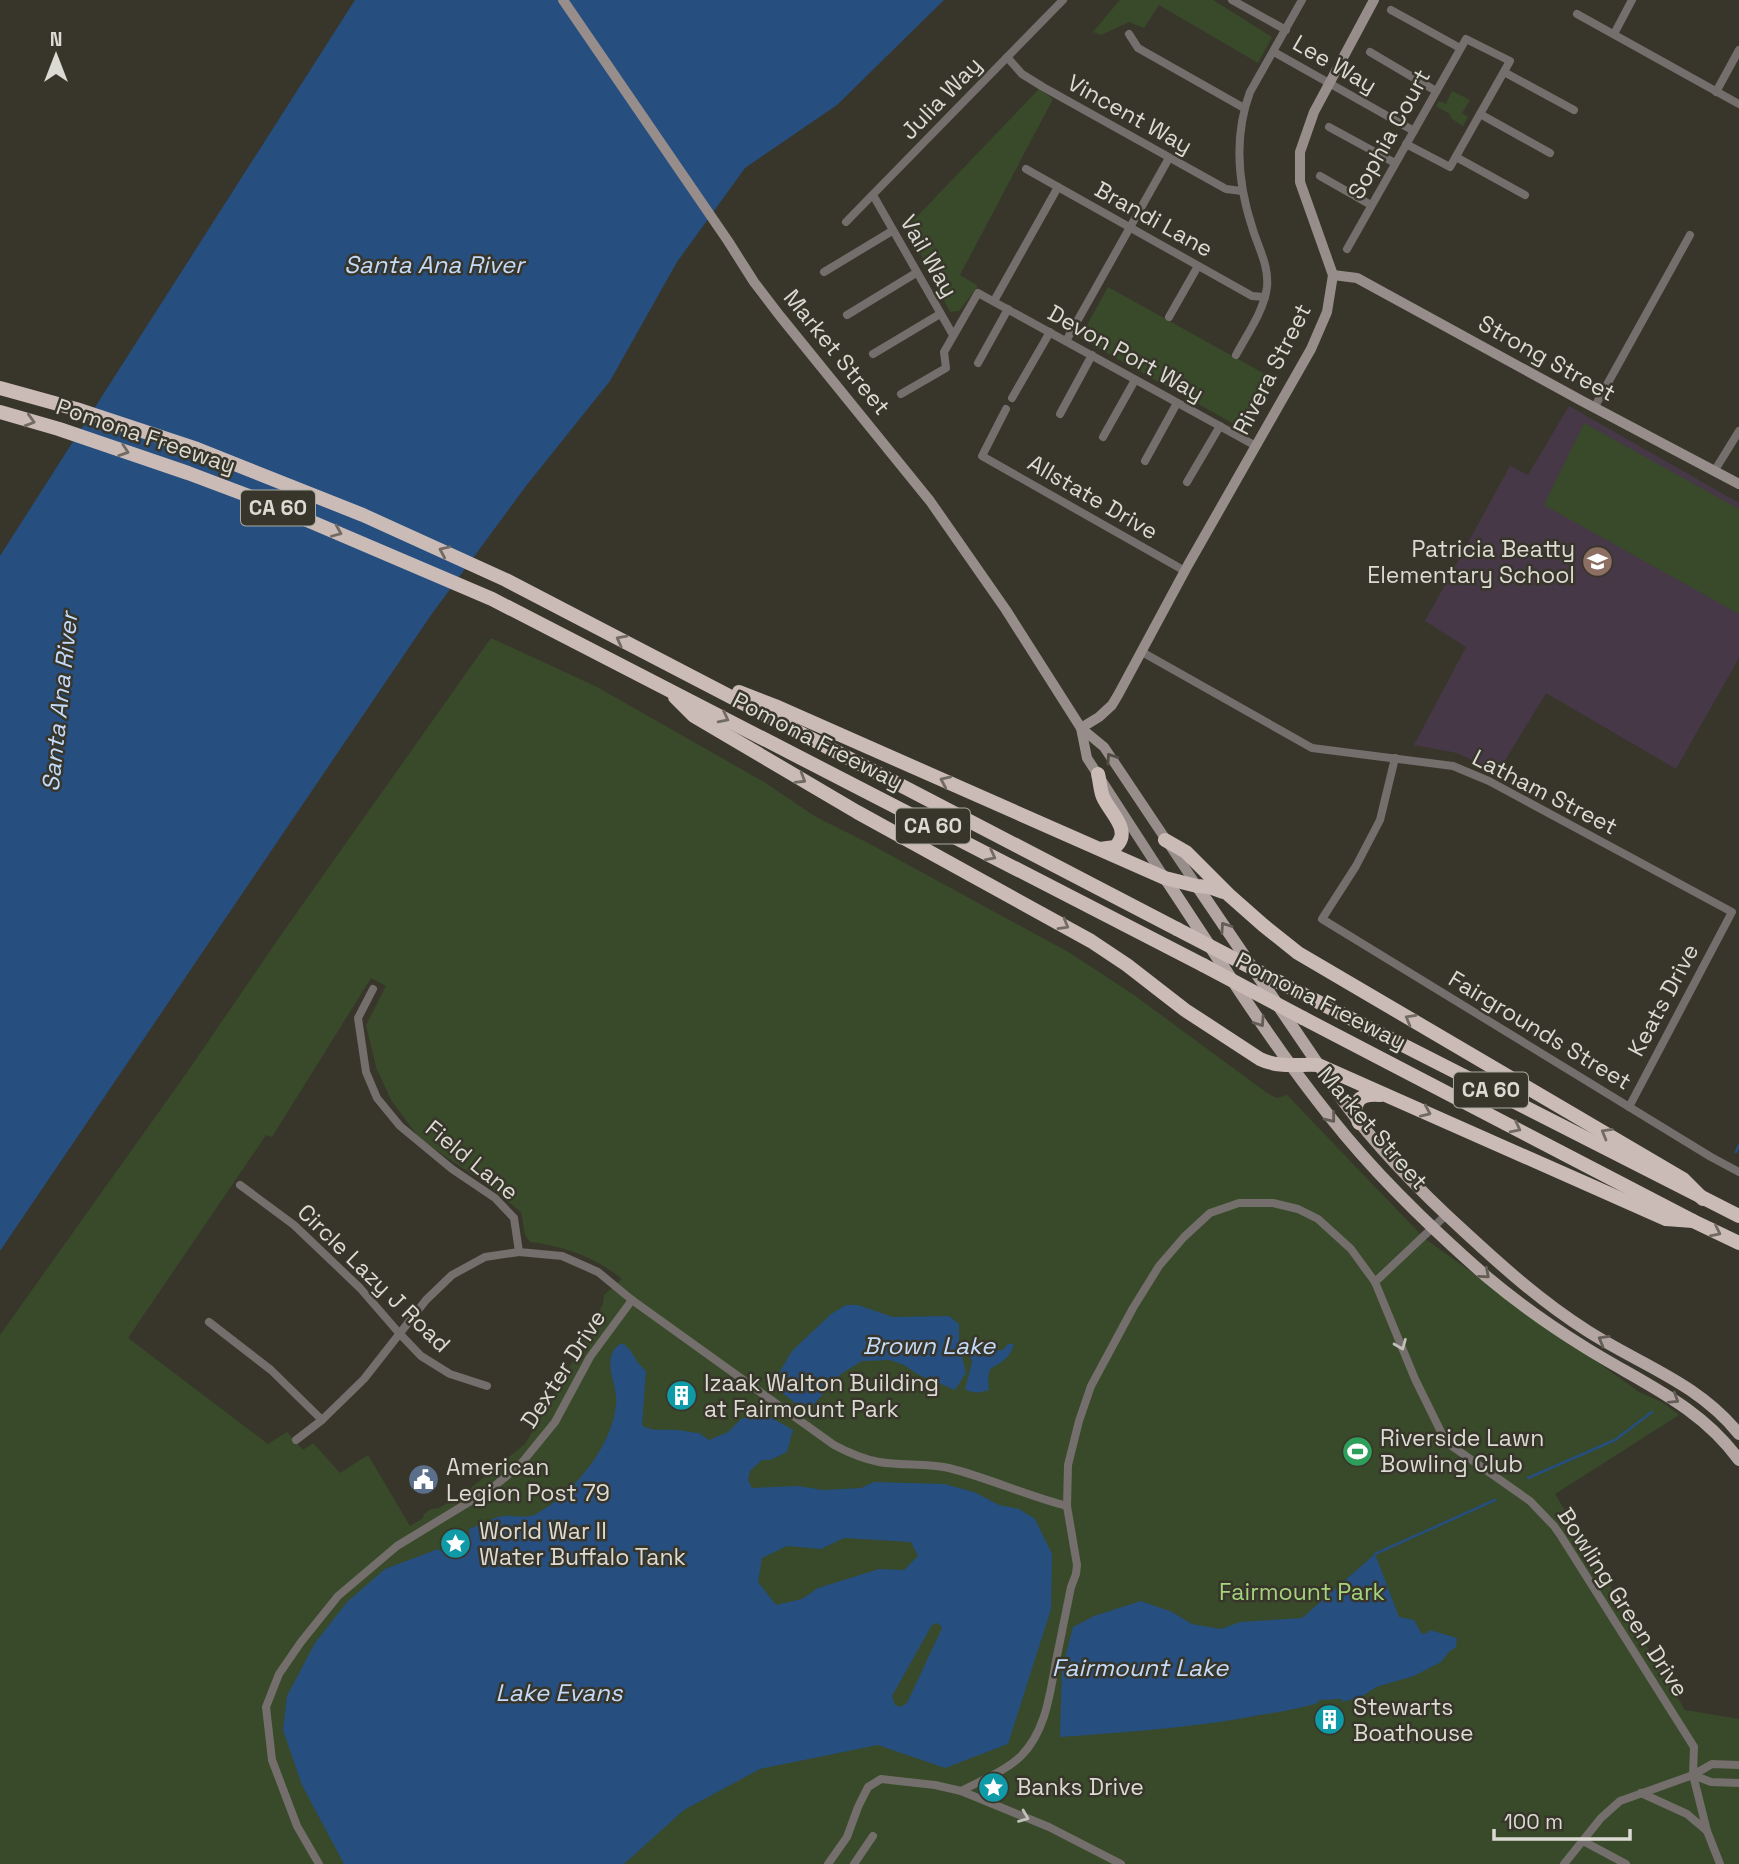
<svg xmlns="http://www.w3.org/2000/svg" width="1739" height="1864" viewBox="0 0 1739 1864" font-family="'Space Grotesk',sans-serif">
	<rect width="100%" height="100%" fill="#38362b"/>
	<!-- education -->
	<path fill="#463846" d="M1569,406L1739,503V658L1676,769L1546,693L1498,772L1457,753L1414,745L1466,647L1425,621L1510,466L1528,475Z"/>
	<!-- green -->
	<g fill="#384a29" fill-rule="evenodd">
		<path d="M1120,0H1213L1272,37L1258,63L1159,5L1144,28L1129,22L1101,35L1093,32Z"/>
		<path d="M1039,89L1053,99L960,275L978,286L959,311L950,312L907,227Z"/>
		<path d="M1452,91L1470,100L1462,113L1468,117L1463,126L1451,118L1450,114L1436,106L1439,101L1446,104Z"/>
		<path d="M1108,287L1272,378L1243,429L1080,338Z"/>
		<path d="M1584,423L1739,509V614L1544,505Z"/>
		<path d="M491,638L597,687L764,782L816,817L870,844L1070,953L1134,995L1267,1093L1277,1098L1287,1095L1424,1238L1639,1392L1662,1402L1679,1415L1555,1494L1685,1710L1739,1719V1864H0V1335L188,1071L281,935ZM371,978L386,986L366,1025L376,1067L391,1100L420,1139L489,1186L521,1212L525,1235L530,1242C564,1246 595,1257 622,1279L604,1295L603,1304L560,1385L525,1444L467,1491L439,1508L431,1509L424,1514L423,1518L410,1526L368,1455L340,1473L313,1443L303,1450L287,1432L268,1444L128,1338L266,1135L272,1137Z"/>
	</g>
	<!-- water -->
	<g fill="#264e7f" fill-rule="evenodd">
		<path d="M355,0H944L837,105L745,168L677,262L610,381L526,486L431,615L0,1251V556Z"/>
		<path d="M846,1305H858L893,1317L949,1316L959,1324V1344L966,1373L955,1390L919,1375L904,1365L890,1360L862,1361L841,1374L807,1412L772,1385L792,1351L831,1314Z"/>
		<path d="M620,1344H624L630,1350L638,1363L646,1371L642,1425C652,1432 665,1429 676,1430C684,1430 691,1433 699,1433L709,1440L728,1432L741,1419L761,1412L793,1430L787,1452L770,1460H762L750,1471L748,1480L752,1488L797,1486L824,1490L861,1488L874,1482L944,1484L974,1492L999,1505L1019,1509L1035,1519L1052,1554L1051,1609L1008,1744L945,1768L878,1745L760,1769L684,1810L624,1864H344L302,1785L283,1730L287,1696L315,1643L347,1602L385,1569L438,1549L447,1555L461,1553L470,1542L469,1529C480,1525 493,1517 504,1516C514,1515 527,1519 536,1514C572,1495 612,1447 616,1405C619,1386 599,1359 620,1344ZM844,1538L911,1542L918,1556L904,1570L879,1569L818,1588L802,1599L776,1605L758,1582L762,1558L787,1546L821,1549ZM938,1623L942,1628L907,1703L900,1707L895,1705L892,1696L932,1625Z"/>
		<path d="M971,1344L979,1347L983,1351L1003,1350L1008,1344H1014C1011,1357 1001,1363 990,1369L988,1378L989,1390C979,1393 974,1394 965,1389L972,1362L968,1351Z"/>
		<path d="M1375,1554L1399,1617L1414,1620L1422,1634L1427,1633L1430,1630L1457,1638L1456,1647L1449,1652L1441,1662L1414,1676L1376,1687L1361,1697L1342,1702V1699L1319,1700L1318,1703C1299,1709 1279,1712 1260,1715C1194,1728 1127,1732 1060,1737L1062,1670L1073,1627L1094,1616L1141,1601L1172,1612L1192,1624L1221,1629L1240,1622L1302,1618Z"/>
	</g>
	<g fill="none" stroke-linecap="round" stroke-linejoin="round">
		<!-- stream -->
		<g stroke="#264e7f" stroke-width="2.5">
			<path d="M1736,1152L1739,1145"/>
			<path d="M1528,1478L1615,1440L1652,1412"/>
			<path d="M1375,1554L1495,1500"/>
		</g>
		<!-- street -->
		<g stroke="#746e6c" stroke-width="8">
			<path d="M1232,0L1286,30"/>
			<path d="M1391,10L1460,48"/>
			<path d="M1577,14L1739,104"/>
			<path d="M1129,34L1138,48L1244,108"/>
			<path d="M1614,34L1632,0"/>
			<path d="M1274,52L1414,131"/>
			<path d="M1370,52L1436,91"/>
			<path d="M1007,57L1022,74L1043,87L1226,189L1242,191"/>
			<path d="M1504,72L1574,110"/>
			<path d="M1716,92L1739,50"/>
			<path d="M1480,114L1550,153"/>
			<path d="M1329,127L1395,163"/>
			<path d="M1456,157L1525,195"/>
			<path d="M1026,169L1252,296L1265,297"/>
			<path d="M1320,176L1371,205"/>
			<path d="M873,195L953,335"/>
			<path d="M846,222L1063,0"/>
			<path d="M1347,249L1466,39L1510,61L1450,167L1406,144"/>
			<path d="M824,272L892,231"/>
			<path d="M994,301L1058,187"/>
			<path d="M847,315L916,273"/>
			<path d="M1169,317L1198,266"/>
			<path d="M1066,341L1169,158"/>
			<path d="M873,354L940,314"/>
			<path d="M1236,355C1247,334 1264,311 1267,287C1269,266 1259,249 1253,230C1238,185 1233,138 1250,92L1302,0"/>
			<path d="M978,363L1008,309"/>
			<path d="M901,394L946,368L944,352L978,293L1256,446"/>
			<path d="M1012,398L1050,332"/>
			<path d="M1594,408L1690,235"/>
			<path d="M1006,409L982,456L1185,571"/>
			<path d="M1060,414L1092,355"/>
			<path d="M1103,437L1135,380"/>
			<path d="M1145,461L1177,403"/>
			<path d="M1715,470L1739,431"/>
			<path d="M1187,482L1220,426"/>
			<path d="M1142,652L1312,748L1453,766L1489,781L1732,912L1629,1107"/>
			<path d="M1395,758L1380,820L1356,866L1322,919L1711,1157L1739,1172"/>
			<path d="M373,989L358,1018L366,1072L377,1098L400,1126L452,1169L495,1198L514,1218L519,1252L562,1256L598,1272L632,1300L834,1445C849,1453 863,1459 879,1462C902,1466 926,1463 949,1468C989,1478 1027,1496 1067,1506"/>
			<path d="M240,1185L294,1225L360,1288L399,1333L421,1356L450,1374L487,1386"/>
			<path d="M1375,1282L1446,1215"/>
			<path d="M209,1322L271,1370L322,1420"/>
			<path d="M296,1440L322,1420L364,1379L426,1300L452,1275L485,1257L519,1252"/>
			<path d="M1693,1775L1711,1782L1739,1783"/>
			<path d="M961,1791C980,1781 1006,1771 1021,1756C1046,1731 1050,1693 1056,1661C1061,1636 1066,1611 1071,1587L1076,1574L1077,1565L1067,1506L1068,1465L1079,1421L1091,1386L1133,1308L1159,1266L1184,1237L1210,1213L1239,1203H1273L1298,1209L1318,1219L1351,1249L1375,1282L1415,1379L1446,1442L1530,1501L1554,1526L1561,1536L1694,1747L1693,1775L1707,1831L1720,1864"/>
			<path d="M1641,1793L1687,1814L1707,1831"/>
			<path d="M1583,1841L1626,1864"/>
			<path d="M319,1864L297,1826L272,1760L266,1707L279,1674L301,1642L338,1596L397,1546L492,1488L520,1465L555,1422L590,1357L632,1300"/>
			<path d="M828,1864L847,1837L858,1807L868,1787L881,1779L935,1785L961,1791L1049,1827L1121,1864"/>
			<path d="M854,1864L873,1836"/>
			<path d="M1564,1864L1601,1818L1620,1801L1693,1775L1712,1764L1739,1765"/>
		</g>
		<!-- secondary -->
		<g stroke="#978d8b" stroke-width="10">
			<path d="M563,0L728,241L754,282L780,316L930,501L1006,610L1081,728L1104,747L1197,886"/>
			<path d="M1333,275L1357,278L1582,401L1739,484"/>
			<path d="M1081,728L1099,717L1112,705L1118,695L1188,565L1311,349L1327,312L1333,275L1300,182V152L1314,112L1374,0"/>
			<path d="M1081,728L1087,758L1164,877"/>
		</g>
		<!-- primary -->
		<g stroke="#b2a5a2" stroke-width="12">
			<path d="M1165,878C1219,959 1270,1042 1331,1118C1376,1175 1432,1229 1487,1277C1518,1303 1552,1327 1586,1348C1642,1383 1699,1405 1739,1460"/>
			<path d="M1197,886L1343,1101C1379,1150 1421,1192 1466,1233C1504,1268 1542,1302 1586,1330C1640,1365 1697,1382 1739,1434"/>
		</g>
		<!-- highway -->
		<g stroke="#cabbb7" stroke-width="14">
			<path d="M0,388L76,409L197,449L363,515L506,580L1177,929"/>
			<path d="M0,412L59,429L188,473L265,502L492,599L1203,965"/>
			<path d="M739,692L775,706L1165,878L1197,886L1209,887L1223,892"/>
			<path d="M675,697L694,716L857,812L1091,941L1127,965L1185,1010L1260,1059C1278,1068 1298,1064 1318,1065L1666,1219L1693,1221"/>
			<path d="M1098,774C1100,781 1100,790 1103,797C1110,813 1133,831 1115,847L1100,849"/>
			<path d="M1165,840L1186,852L1229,895L1263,925L1298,953L1683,1179L1703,1199"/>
			<path d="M1279,982L1739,1216"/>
			<path d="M1303,1018L1693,1221L1739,1243"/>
			<path d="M1359,1123C1351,1103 1358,1093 1380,1095"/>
		</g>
		<!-- highway-bridge -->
		<g stroke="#cabbb7" stroke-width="14">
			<path d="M1177,929L1279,982"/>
			<path d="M1203,965L1303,1018"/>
		</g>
	</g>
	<!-- one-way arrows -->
	<defs><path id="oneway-chevron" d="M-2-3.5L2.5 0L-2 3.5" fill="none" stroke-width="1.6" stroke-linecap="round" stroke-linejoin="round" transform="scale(1.75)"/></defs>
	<g stroke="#726b63">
		<use href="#oneway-chevron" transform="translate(30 421) rotate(16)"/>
		<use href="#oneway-chevron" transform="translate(124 451) rotate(19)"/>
		<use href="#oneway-chevron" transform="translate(337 532) rotate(23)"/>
		<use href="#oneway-chevron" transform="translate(444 551) rotate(-156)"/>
		<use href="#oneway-chevron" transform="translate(621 640) rotate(-152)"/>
		<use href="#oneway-chevron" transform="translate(724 718) rotate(27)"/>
		<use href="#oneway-chevron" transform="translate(801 779) rotate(31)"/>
		<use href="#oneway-chevron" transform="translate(945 781) rotate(-156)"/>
		<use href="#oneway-chevron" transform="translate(991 856) rotate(27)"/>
		<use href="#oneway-chevron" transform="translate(1064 925) rotate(30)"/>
		<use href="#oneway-chevron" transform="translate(1410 1019) rotate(-150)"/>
		<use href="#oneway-chevron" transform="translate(1426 1112) rotate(24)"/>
		<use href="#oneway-chevron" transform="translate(1516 1128) rotate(27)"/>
		<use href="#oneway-chevron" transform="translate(1606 1133) rotate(-150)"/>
		<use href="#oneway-chevron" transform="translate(1716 1232) rotate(26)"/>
	</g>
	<use stroke="#504c43" href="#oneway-chevron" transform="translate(1111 758) rotate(-124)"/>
	<g stroke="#635d55">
		<use href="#oneway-chevron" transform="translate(1225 927) rotate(-124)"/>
		<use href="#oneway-chevron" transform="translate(1260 1022) rotate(56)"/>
		<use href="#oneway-chevron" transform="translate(1331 1118) rotate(51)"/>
		<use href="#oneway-chevron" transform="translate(1485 1274) rotate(41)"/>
		<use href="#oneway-chevron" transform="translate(1603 1340) rotate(-150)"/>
		<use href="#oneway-chevron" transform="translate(1674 1399) rotate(32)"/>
	</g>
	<g stroke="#c1bfb9">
		<use href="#oneway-chevron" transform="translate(1401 1345) rotate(68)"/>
		<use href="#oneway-chevron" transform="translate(1024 1817) rotate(22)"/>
	</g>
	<!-- icons -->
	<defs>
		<symbol id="school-disc" viewBox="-11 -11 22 22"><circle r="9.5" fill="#8d6e63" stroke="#38362b"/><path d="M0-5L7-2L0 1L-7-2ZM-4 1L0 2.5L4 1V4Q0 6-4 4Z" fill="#fff"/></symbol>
		<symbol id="building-disc" viewBox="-11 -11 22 22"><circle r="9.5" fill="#0f9aa8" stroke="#38362b"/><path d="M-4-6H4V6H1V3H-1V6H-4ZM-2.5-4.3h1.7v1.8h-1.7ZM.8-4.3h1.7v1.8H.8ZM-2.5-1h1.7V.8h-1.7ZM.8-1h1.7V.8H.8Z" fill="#fff"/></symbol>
		<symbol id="stadium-disc" viewBox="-11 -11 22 22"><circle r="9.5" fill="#2e9e5b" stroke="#38362b"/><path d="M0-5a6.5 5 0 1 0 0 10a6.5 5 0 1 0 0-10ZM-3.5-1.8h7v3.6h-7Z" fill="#fff"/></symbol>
		<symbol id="civic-disc" viewBox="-11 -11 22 22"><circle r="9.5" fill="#5c6f8a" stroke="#38362b"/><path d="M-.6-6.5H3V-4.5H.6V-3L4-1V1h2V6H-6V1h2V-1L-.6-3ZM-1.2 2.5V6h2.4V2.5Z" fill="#fff"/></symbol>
		<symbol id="sight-disc" viewBox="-11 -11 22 22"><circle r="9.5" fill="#0f9aa8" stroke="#38362b"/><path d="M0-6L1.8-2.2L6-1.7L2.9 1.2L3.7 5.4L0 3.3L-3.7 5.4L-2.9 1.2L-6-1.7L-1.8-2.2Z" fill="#fff"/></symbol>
	</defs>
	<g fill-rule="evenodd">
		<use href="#school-disc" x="1580" y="544" width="35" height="35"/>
		<use href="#building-disc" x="664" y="1378" width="35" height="35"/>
		<use href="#stadium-disc" x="1340" y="1434" width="35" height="35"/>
		<use href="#civic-disc" x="406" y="1462" width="35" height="35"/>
		<use href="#sight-disc" x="438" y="1526" width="35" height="35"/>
		<use href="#building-disc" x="1312" y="1702" width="35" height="35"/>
		<use href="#sight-disc" x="976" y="1770" width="35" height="35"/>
	</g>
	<g text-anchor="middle" stroke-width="5" stroke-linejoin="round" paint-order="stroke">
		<!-- shield labels -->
		<g fill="#38362b" stroke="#aaa9a1" stroke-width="2">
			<rect x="241" y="490.5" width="74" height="35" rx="5"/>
			<rect x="896" y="808.5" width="74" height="35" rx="5"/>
			<rect x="1454" y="1072.5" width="74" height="35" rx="5"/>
		</g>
		<g font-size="21" font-weight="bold" fill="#dbdad3">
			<text x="278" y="515">CA 60</text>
			<text x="933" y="833">CA 60</text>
			<text x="1491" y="1097">CA 60</text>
		</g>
		<!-- street labels -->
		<g font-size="23" fill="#dbdad3" stroke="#38362b">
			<text transform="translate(1335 64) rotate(30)" y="8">Lee Way</text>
			<text transform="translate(941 98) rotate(-46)" y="8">Julia Way</text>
			<text transform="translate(1130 114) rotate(29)" y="8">Vincent Way</text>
			<text transform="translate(1389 134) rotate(-61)" y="8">Sophia Court</text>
			<text transform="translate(1154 219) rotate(29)" y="8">Brandi Lane</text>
			<text transform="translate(929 256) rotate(60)" y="8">Vail Way</text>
			<text transform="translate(837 352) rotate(51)" y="8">Market Street</text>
			<text transform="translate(1126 353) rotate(29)" y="8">Devon Port Way</text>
			<text transform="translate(1547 358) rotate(29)" y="8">Strong Street</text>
			<text transform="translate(1272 369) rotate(-63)" y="8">Rivera Street</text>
			<text transform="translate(146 436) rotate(19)" y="8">Pomona Freeway</text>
			<text transform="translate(1093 497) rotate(30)" y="8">Allstate Drive</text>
			<text transform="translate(818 741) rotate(27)" y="8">Pomona Freeway</text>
			<text transform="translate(1545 792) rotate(27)" y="8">Latham Street</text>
			<text transform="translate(1663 1000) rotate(-62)" y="8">Keats Drive</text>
			<text transform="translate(1321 1001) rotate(27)" y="8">Pomona Freeway</text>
			<text transform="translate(1540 1030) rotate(31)" y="8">Fairgrounds Street</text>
			<text transform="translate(1373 1128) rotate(49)" y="8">Market Street</text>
			<text transform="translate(472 1160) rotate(39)" y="8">Field Lane</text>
			<text transform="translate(374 1278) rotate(44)" y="8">Circle Lazy J Road</text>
			<text transform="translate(563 1369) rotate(-57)" y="8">Dexter Drive</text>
			<text transform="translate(1623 1602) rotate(57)" y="8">Bowling Green Drive</text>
		</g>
		<!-- poi labels -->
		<g font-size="23" fill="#dbdad3" stroke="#38362b" text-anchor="start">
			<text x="1575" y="557" text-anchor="end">Patricia Beatty<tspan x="1575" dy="26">Elementary School</tspan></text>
			<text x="704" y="1391">Izaak Walton Building<tspan x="704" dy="26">at Fairmount Park</tspan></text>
			<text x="1380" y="1446">Riverside Lawn<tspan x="1380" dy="26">Bowling Club</tspan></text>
			<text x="446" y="1475">American<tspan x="446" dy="26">Legion Post 79</tspan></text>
			<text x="479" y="1539">World War II<tspan x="479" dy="26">Water Buffalo Tank</tspan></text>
			<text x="1353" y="1715">Stewarts<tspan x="1353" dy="26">Boathouse</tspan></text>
			<text x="1016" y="1795">Banks Drive</text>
		</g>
		<!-- park labels -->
		<g font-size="23" fill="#a5d47e" stroke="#38362b">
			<text x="1302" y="1600">Fairmount Park</text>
		</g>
		<!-- water labels -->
		<g font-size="24" font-style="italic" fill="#c3daf9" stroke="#38362b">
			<text x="434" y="273">Santa Ana River</text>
			<text transform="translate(60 702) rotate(-84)" y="8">Santa Ana River</text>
			<text x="929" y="1354">Brown Lake</text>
			<text x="1140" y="1676">Fairmount Lake</text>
			<text x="559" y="1701">Lake Evans</text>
		</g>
	</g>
	<!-- north arrow -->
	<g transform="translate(56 56)" stroke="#38362b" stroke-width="5" paint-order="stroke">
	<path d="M0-5L12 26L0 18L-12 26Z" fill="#dbdad3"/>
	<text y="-10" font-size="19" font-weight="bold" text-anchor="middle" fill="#dbdad3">N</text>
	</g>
	<!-- scale -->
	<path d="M1494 1829v10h136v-10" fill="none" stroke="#dbdad3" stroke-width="3.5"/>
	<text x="1504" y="1829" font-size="21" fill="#dbdad3" stroke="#38362b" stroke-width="5" paint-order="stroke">100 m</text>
</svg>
